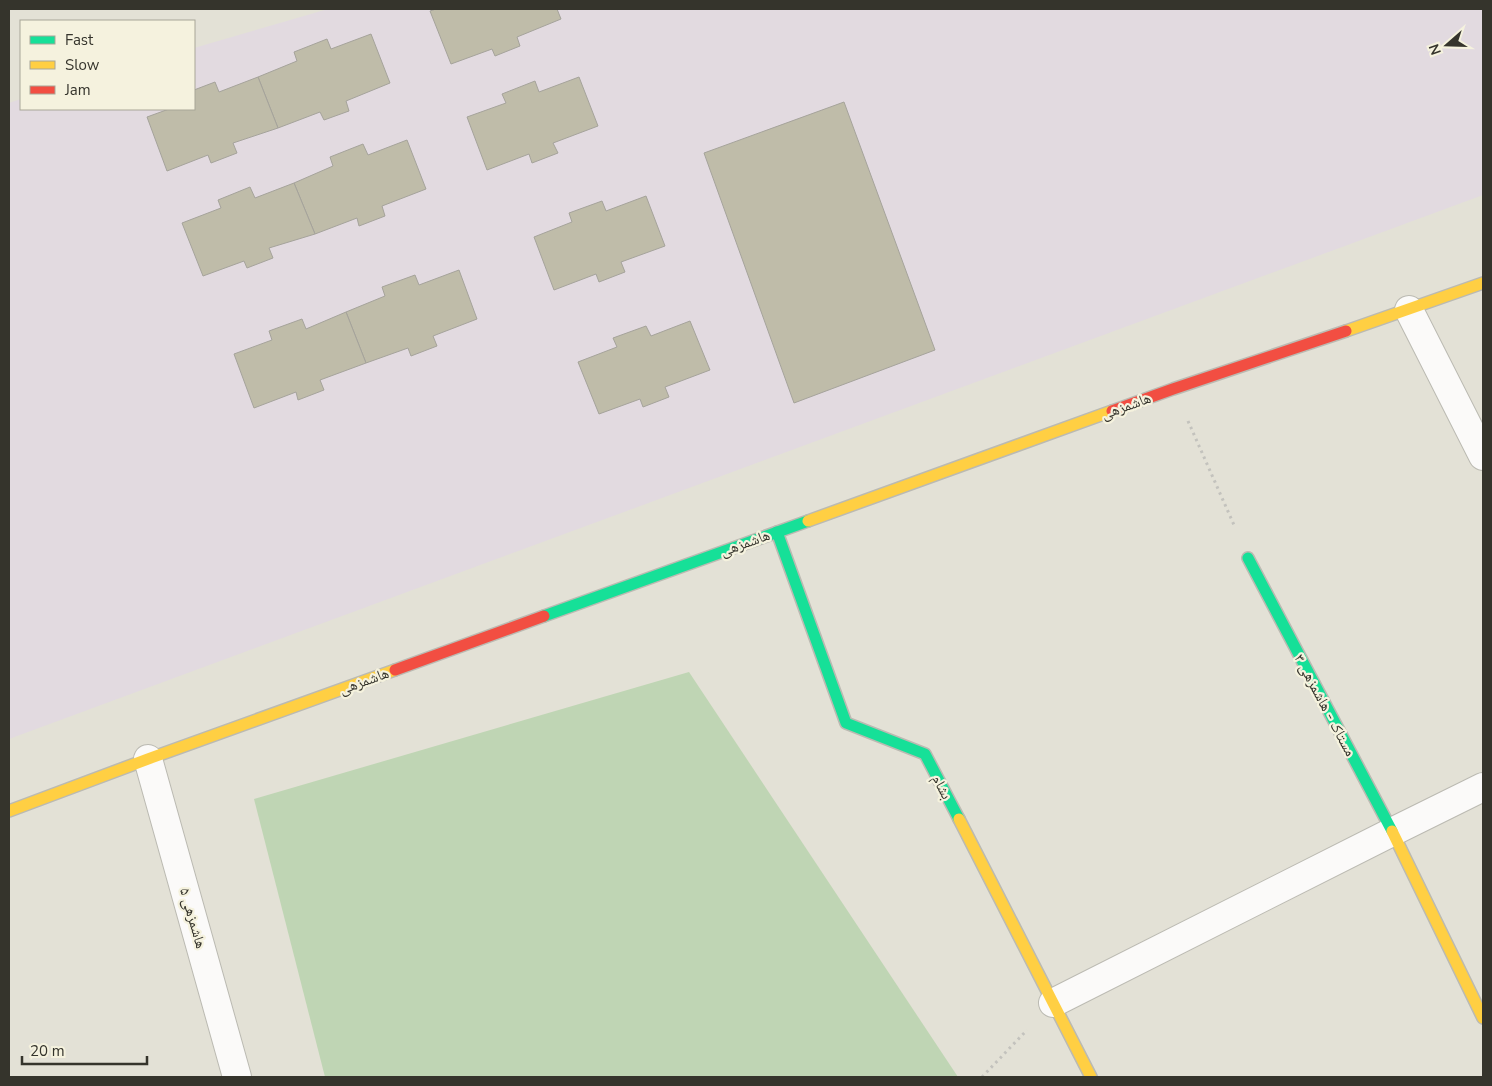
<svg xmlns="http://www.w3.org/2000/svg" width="1492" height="1086" viewBox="0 0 1492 1086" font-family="'Nunito Sans','Noto Naskh Arabic',sans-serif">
	<rect width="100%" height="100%" fill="#e3e1d6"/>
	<!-- commercial -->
	<path fill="#e2dae0" d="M328,9H1483V195L9,739V103L21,99V109H194V48Z"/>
	<!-- green -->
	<path fill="#bfd5b4" d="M689,672L958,1077H325L254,799Z"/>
	<!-- building -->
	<g fill="#bfbca9" stroke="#a5a39b">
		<path d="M436,9H557L561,19L517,37L520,46L495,56L492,49L451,64L430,11Z"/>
		<path d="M371,34L390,83L346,101L349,111L324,120L320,112L278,128L258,77L297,61L294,52L327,39L331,49Z"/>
		<path d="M258,77L278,128L233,143L237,153L211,163L208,155L167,171L147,117L169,109H194V90L215,82L219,92Z"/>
		<path d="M579,77L598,126L553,143L558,153L532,163L529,154L487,170L467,117L506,103L502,94L535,81L539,92Z"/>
		<path d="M844,102L935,350L794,403L704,153Z"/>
		<path d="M407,140L426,189L382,206L385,216L359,226L357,218L315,234L294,183L333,166L330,157L363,144L368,155Z"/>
		<path d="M294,183L315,234L269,248L273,258L247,268L244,261L203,276L182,223L221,208L218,200L250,187L255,198Z"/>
		<path d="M646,196L665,246L621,262L625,272L599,282L596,274L554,290L534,237L572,222L569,213L602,201L606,211Z"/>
		<path d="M459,270L477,319L433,336L437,346L411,356L408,348L366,363L346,312L385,296L382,287L415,275L419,285Z"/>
		<path d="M346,312L366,363L320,380L324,390L298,400L296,392L254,408L234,354L272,340L269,331L302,319L306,329Z"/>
		<path d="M690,321L710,370L665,387L669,397L643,407L640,399L599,414L578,362L617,347L613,338L646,326L651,336Z"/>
	</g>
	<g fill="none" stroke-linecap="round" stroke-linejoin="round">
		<defs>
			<g id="street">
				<path d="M1409,310L1483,456"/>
				<path d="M148,759L237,1077"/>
				<path d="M1053,1003L1392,832L1483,787"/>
			</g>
			<g id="fast">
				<path d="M777,532L846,723L925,754L959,819"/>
				<path d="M1248,558L1392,831"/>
				<path d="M544,616L808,521"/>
			</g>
			<g id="slow">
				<path d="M1346,331L1483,283"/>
				<path d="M808,521L1112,411"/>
				<path d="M9,811L148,759L395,670"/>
				<path d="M959,819L1091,1077"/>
				<path d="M1392,831L1483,1018"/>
			</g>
			<g id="jam">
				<path d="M1112,411L1173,389L1346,331"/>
				<path d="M395,670L544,616"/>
			</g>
		</defs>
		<!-- street casing -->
		<use href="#street" stroke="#bbbab2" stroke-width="30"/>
		<!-- fast casing -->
		<use href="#fast" stroke="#bbbab2" stroke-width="14"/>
		<!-- slow casing -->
		<use href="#slow" stroke="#bbbab2" stroke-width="14"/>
		<!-- jam casing -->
		<use href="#jam" stroke="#bbbab2" stroke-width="14"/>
		<!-- path -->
		<g stroke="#c3c2bd" stroke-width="3" stroke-dasharray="2.5 4" stroke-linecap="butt">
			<path d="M1188,421L1234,525"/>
			<path d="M982,1077L1027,1030"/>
		</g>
		<!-- street -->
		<use href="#street" stroke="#fbfaf9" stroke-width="28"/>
		<!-- fast -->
		<use href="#fast" stroke="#16e098" stroke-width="11"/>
		<!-- slow -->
		<use href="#slow" stroke="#ffcf43" stroke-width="11"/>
		<!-- jam -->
		<use href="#jam" stroke="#f24e42" stroke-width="11"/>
	</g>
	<g text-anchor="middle" stroke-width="4.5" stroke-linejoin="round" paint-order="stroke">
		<!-- street labels -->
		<g font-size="15" fill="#35342c" stroke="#f5f2de">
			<text transform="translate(1126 406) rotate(-20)" y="5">هاشمزهی</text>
			<text transform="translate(745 543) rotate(-20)" y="5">هاشمزهی</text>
			<text transform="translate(364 681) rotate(-20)" y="5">هاشمزهی</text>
			<text transform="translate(1325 705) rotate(62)" y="5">مستاک - هاشمزهی ۳</text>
			<text transform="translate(942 787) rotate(63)" y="5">بشام</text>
			<text transform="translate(193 918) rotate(74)" y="5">هاشمزهی ۵</text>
		</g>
	</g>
	<!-- border -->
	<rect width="1492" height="1086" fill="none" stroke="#35342c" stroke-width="20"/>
	<!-- legend -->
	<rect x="20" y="20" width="175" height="90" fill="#f5f2de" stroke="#a8a697"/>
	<rect x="30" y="36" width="25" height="8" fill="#16e098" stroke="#a8a697"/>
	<text x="65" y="45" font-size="15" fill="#35342c">Fast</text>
	<rect x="30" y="61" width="25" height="8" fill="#ffcf43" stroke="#a8a697"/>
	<text x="65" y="70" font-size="15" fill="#35342c">Slow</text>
	<rect x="30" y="86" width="25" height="8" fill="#f24e42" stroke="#a8a697"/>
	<text x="65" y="95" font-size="15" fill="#35342c">Jam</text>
	<!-- north arrow -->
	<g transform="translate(1447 45) rotate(250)" stroke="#f5f2de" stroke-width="4" paint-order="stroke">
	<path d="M0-4L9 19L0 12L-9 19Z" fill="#35342c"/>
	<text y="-8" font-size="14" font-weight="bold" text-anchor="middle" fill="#35342c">N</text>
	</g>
	<!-- scale -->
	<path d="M22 1056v8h125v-8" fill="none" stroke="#35342c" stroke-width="2.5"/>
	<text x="30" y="1056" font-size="15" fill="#35342c" stroke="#f5f2de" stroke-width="4" paint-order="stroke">20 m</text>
</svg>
